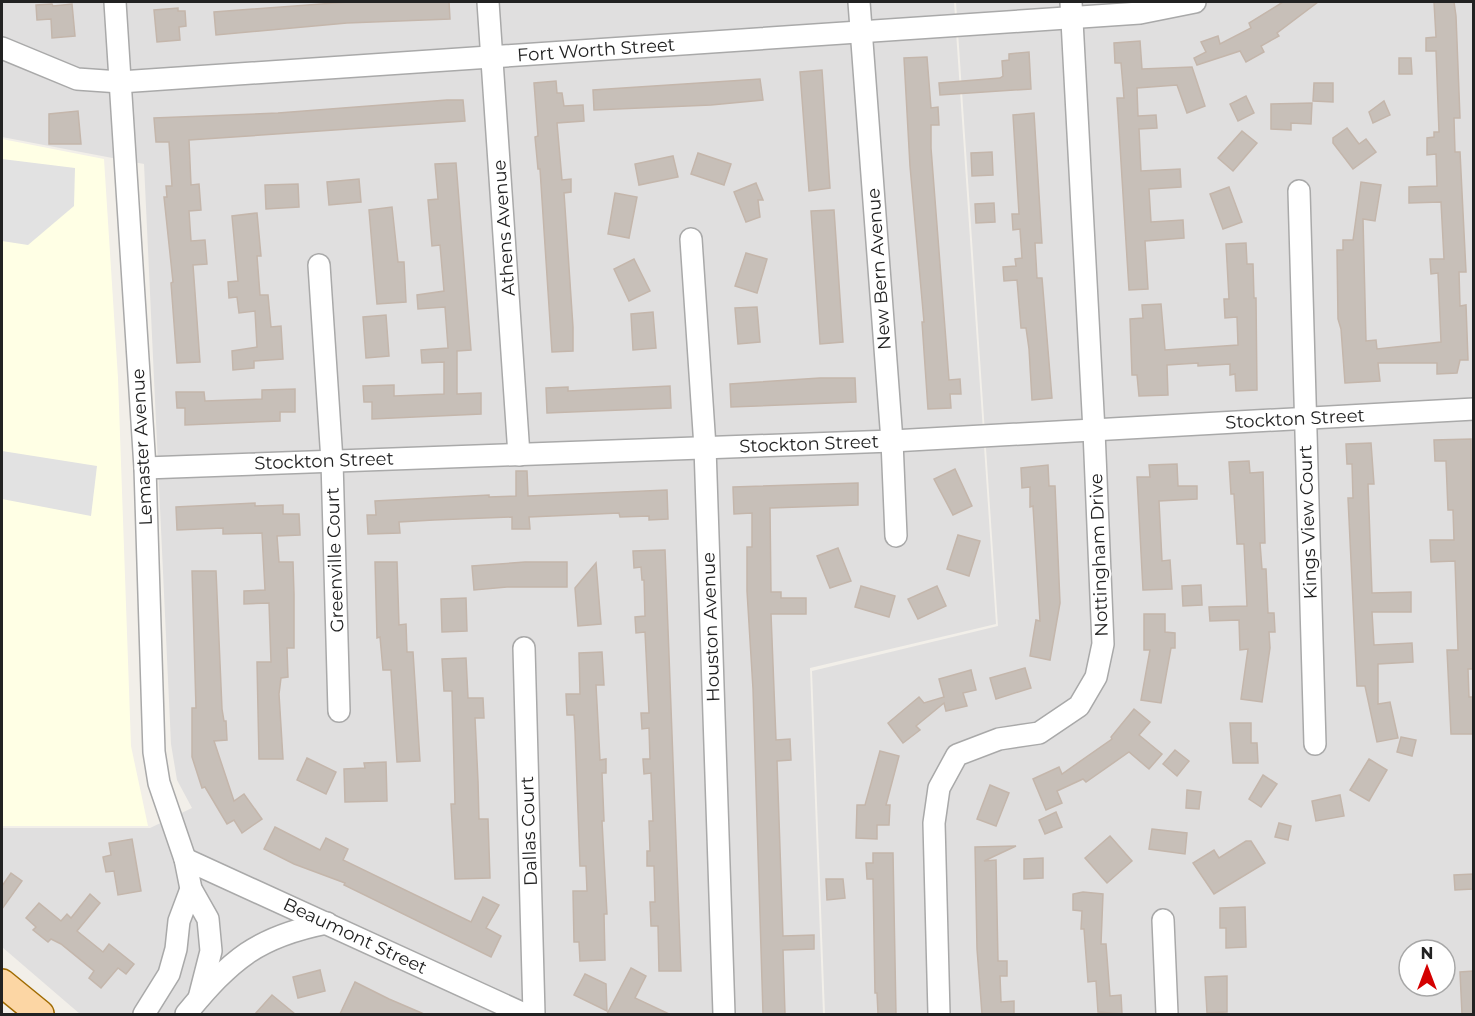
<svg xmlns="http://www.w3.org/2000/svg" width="1475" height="1016" viewBox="0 0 1475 1016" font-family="Montserrat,sans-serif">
	<rect width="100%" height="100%" fill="#f2efe9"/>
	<!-- residential -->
	<g fill="#e0dfdf" fill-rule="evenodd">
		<path d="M2,2H954L996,624L810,668L823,1014H80L2,947V828H150L192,808L177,780L171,744L144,164L2,137Z"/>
		<path d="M956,2H1473V1014H825L812,671L998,626ZM1409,950H1445V986H1409Z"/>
	</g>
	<!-- education -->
	<path fill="#ffffe5" d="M2,139L104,159L118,378L131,746L148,826H2Z"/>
	<!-- parking -->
	<g fill="#e2e2e2">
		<path d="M2,159L75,168L74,206L28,245L2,241Z"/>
		<path d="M2,451L97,466L91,516L2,499Z"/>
	</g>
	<!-- building -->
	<g fill="#c7bfb8" stroke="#c4b6ab" stroke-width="1.5">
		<path d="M348,2H449L450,19L347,23L216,35L214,12Z"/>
		<path d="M1283,2H1318L1277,33L1279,36L1261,46L1264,52L1246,62L1240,51L1197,65L1194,58L1206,52L1201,42L1218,36L1220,44L1251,28L1249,23Z"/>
		<path d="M1434,2H1454L1456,16L1460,118H1454L1455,152H1460L1466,272H1459L1460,306L1466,305L1468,360H1460L1457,373L1437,374V363H1378L1380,381L1345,383L1341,329L1338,319L1337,250H1343V240H1353L1361,182L1381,185L1375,221L1363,219L1366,341L1376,340L1377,349L1441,342L1438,273L1431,274L1430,259H1444L1441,202L1409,203V187L1437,186L1436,154L1427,155V138L1434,137V132H1439L1436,51H1426V38L1436,37Z"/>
		<path d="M52,4L53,6L72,4L75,36L52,38L51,19L37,20L36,5Z"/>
		<path d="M178,8V11H185L186,26L179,27L180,40L157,42L154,10Z"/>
		<path d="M1140,41L1142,69L1192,67L1205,106L1187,113L1177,85L1137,88L1138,116L1156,115L1157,128L1139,129L1141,171L1180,169L1181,187L1149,189L1151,222L1183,220L1184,238L1145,241L1148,289L1129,290L1117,98H1124L1121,63H1115L1114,43Z"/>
		<path d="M1029,52L1031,89L940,95L939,83L1000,78L1003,76L1002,61L1009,60V54Z"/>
		<path d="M927,57L931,108L938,107L939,125H931V148L949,380L960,379L961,394H950L951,408L928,409L922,322H924L910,166L904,58Z"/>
		<path d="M1399,58H1411L1412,74H1399Z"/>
		<path d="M822,70L830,188L809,191L800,72Z"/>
		<path d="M760,79L763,100L711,105L594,110L593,90Z"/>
		<path d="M556,81L557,93H562L564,106L583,105L584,121L557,123L562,180L571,179V192L564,193L573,327V351L552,352L540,169H538L535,137L538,136L534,83Z"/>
		<path d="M1314,83H1333V102L1313,101Z"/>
		<path d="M1246,96L1254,113L1238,121L1230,104Z"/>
		<path d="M447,100H463L465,121L189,140L191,185L199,184L201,210L189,211L191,241L205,240L207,264L193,265L200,362L177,363L171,283L173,282L164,197H167L166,186H172L169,142H156L154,118L278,113Z"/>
		<path d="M1384,101L1390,115L1373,123L1369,112Z"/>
		<path d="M1312,103L1311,124L1291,123V130L1271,129V104Z"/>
		<path d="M78,111L81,144H49V114Z"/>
		<path d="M1034,113L1042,243H1035L1037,278H1042L1052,398L1032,400L1029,349L1026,328H1021L1017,280L1004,281L1003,267L1016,266L1015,259L1022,258L1020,229L1013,230L1012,214H1019L1013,115Z"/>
		<path d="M1347,128L1359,144L1366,139L1376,152L1353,169L1333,143V138Z"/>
		<path d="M1242,131L1257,143L1233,171L1218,158Z"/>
		<path d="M992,152L993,175L972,176L971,153Z"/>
		<path d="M698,153L731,164L724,185L691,174Z"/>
		<path d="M673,156L678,177L639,185L635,164Z"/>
		<path d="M456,163L471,350L457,351V394L481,393V414L372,419V402H364L363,386L394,385V396L444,394V362L422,363L421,350L448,348L445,307L418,309L417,295L444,291L440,245L432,246L428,200L438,199L435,164Z"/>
		<path d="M359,179L361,202L329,205L327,182Z"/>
		<path d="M756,183L763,200H758L760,217L746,222L734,192Z"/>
		<path d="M298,184L299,207L266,209L265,185Z"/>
		<path d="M1229,187L1242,222L1223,229L1210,194Z"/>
		<path d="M615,193L637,197L629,238L608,234Z"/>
		<path d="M994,203L995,222L976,223L975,204Z"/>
		<path d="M392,207L398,262H404L406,302L377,304L369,210Z"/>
		<path d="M834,210L843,342L820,344L811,211Z"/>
		<path d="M257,213L261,256H257L260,295H268L271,327L281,326L283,359L254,361V368L233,370L232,351L257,347L255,311L239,313L237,297L229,298L228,282L238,281L232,216Z"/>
		<path d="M1246,243L1247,264H1253L1254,298H1256L1257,390L1236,391L1235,374L1230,375V364L1198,366V363L1167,365L1168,395L1139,396L1137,375H1132L1130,319L1143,318L1142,305L1161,304L1165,350L1238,345L1237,317L1225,318L1224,299H1229L1226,244Z"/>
		<path d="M746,253L767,259L757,293L735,286Z"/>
		<path d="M634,259L650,291L629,301L614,269Z"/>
		<path d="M757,307L760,342L738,344L735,308Z"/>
		<path d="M653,312L656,348L633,350L631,314Z"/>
		<path d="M386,315L389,356L366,358L363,317Z"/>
		<path d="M820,378H855L856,402L731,407L730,384Z"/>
		<path d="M670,386L671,408L547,413L546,388L568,387V391Z"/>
		<path d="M295,389V412H280V421L185,425V408H177L176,392H204L205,401L262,399V390Z"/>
		<path d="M1471,439L1473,669H1468L1469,697H1473V734H1451L1447,650H1458L1455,561L1431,562L1430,540H1454L1453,510H1448L1446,461H1435L1434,440Z"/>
		<path d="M1371,443L1374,484H1368L1372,593L1411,592V612H1372L1374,645L1412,643L1413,662L1378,664V704L1390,702L1398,738L1377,742L1365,686H1357L1348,498H1353L1352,464H1347L1346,444Z"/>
		<path d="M1249,461L1250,473L1263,472L1265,543H1260L1262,569H1266L1268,613H1274L1275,632H1269L1270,648L1262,702L1241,699L1248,649L1240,650L1239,620L1210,621L1209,607L1247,606L1244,544H1237L1234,494H1231L1229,462Z"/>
		<path d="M1177,464L1178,486H1197V499L1159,501L1162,561L1170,560L1172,589L1143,590L1137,477H1150L1149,465Z"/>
		<path d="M1048,465L1049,486H1055L1060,603L1050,660L1030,656L1036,620L1040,621L1033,506L1030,507V487L1022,488L1021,468Z"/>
		<path d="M955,469L972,506L953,515L934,479Z"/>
		<path d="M516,471H527L528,496L667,490L668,519L649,520V516L620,517L619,513L529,517L530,529H512V517L434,520L399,522L400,533L368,534L367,515H376L375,501L489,495V497L516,496Z"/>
		<path d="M858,483V505L770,508L771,592H781V598H806V614H771L776,740L790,739L791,760L777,761L783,936L814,935V949L783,950L785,1014H763L753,689L747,591V547H752V513L734,514L733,487Z"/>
		<path d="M255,503V506L283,505V514H299L300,535L277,536L279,562H293L294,594V648H287L288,677L281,678L279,694L283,759H259L257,662H271L269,603L244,604V591L265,590L262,533L223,534V528L177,530L176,507Z"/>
		<path d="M958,535L980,541L969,576L947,569Z"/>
		<path d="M838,548L851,581L830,588L817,556Z"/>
		<path d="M665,550L681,971H659L658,926H651L650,902H655L654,866H647V851H650L649,821H653L651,773L644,774L643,759H650L649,728L642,729L641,713H649L645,632L636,633L635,617L645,616L644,580H642L641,567L634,568L633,551Z"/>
		<path d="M375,562H397L399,625L406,624L407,652H413L420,761L397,762L391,670H383L380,637L377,638Z"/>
		<path d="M525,562H567V587H507L474,590L472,566Z"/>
		<path d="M596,563L601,624L578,626L575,588Z"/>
		<path d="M192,571H216L222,709L224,721H226L227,740L214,741L234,801L244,794L262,819L242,833L234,820L227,824L205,787L202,788L192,757V708H196Z"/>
		<path d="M1201,585L1202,605L1183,606L1182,586Z"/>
		<path d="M861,586L895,596L889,617L855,607Z"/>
		<path d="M937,586L946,606L918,619L908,599Z"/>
		<path d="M466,598L467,631L442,632L441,599Z"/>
		<path d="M1144,614H1165V632L1175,633V648H1171L1161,703L1141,700L1150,650H1144Z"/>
		<path d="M602,652L604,685H596L600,760L606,759V773H602L604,821H602L607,914H604L605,960L580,961L579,942H574L573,891H587L586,866H580L575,731L574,715H567L566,694H580L579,653Z"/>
		<path d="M466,658L468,698H483L484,718H475L478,781L479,819H488L490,878L455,879L451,804H455L452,691H444L442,659Z"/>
		<path d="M1025,668L1031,688L996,699L990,678Z"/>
		<path d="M971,670L976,690L963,693L967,706L946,711L944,703L916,726L920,730L903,743L888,723L919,697L924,703L944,697L939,679Z"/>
		<path d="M1134,709L1150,722L1139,735L1162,754L1149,769L1129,752L1086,782L1083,779L1057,791L1062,803L1046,810L1033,779L1059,767L1062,774L1112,739L1111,737Z"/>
		<path d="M1230,723H1251V743H1257L1258,763H1233Z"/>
		<path d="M1401,737L1416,740L1412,756L1397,752Z"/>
		<path d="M1175,750L1189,761L1177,776L1163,764Z"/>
		<path d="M880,751L899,756L886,805H890L889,825H877V839L856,838L857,805H865Z"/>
		<path d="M307,758L336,772L326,794L297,780Z"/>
		<path d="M1369,759L1387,770L1369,801L1350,790Z"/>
		<path d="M386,762L387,801L345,802L344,769L365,768L364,763Z"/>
		<path d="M1263,775L1277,784L1261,807L1249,799Z"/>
		<path d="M990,785L1009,793L996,826L977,819Z"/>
		<path d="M1187,790L1201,792L1199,809L1186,808Z"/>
		<path d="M1340,795L1344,816L1316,821L1312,801Z"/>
		<path d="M1056,812L1062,827L1045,834L1039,820Z"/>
		<path d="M1279,823L1291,826L1288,840L1275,837Z"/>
		<path d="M275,827L320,850L326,838L348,849L343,860L471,922L483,897L499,905L486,928L501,936L491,957L344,885L345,883L294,864L264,849Z"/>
		<path d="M1152,829L1187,833L1185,854L1149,849Z"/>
		<path d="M1110,836L1132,861L1107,883L1085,858Z"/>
		<path d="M132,839L141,891L118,895L114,871L106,872L103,857L111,855L109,843Z"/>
		<path d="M1246,841H1251L1265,863L1214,894L1193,863L1214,850L1219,858Z"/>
		<path d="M1016,846L984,861L996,860L998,961H1007V976H1000L1001,1002L1014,1001V1014H982L977,949L975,847Z"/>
		<path d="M873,853H893L896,1014H878L877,993H875L873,879H867L866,863H873Z"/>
		<path d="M1043,858V878L1024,879V859Z"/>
		<path d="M11,873L22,881L2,909V886Z"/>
		<path d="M1473,874V889L1455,890L1454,875Z"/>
		<path d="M826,879H843L845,898L827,900Z"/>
		<path d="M1083,892L1103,894L1101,944H1106L1110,996L1121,995L1122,1014L1098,1012L1096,981L1088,982L1084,929H1081L1082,911L1073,910V894Z"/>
		<path d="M90,894L100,903L77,931L103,952L109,944L134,964L126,974L118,968L101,988L89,978L94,971L61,944L51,939L48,942L33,930L36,927L26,918L39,903L61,921L67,914L71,918Z"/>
		<path d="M1245,907L1246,947L1226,948V928H1220V908Z"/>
		<path d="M631,968L646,976L635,998L669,1014H607Z"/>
		<path d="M320,970L325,991L298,998L293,977Z"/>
		<path d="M1473,971V1014H1462L1460,972Z"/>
		<path d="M585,974L606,984L607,1011L574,995Z"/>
		<path d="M1227,976V1012L1207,1013L1205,977Z"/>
		<path d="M355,982L389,999L424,1014H340Z"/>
		<path d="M272,995L295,1014H255Z"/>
	</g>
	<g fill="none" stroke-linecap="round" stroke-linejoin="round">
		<defs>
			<g id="minor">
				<path d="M115,2L145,468L154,752L159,783L185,859L191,889L208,919L211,951L199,998"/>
				<path d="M488,2L519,455"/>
				<path d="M859,2L892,441L896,536"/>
				<path d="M2,48L77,79L120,82L1140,13L1195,2"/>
				<path d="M1299,191L1315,744"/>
				<path d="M691,239L705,447L724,1014"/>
				<path d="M319,265L332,461L339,711"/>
				<path d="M145,468L892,441L1474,409"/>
				<path d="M524,648L534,1014"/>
				<path d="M185,859L524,1014"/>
				<path d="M1163,920L1167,1014"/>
				<path d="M144,1014L169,974L176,949L179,921L191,889"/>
				<path d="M186,1014C231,960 256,937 327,923"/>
				<path d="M939,1014L934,823L939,788L957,755L999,739L1039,733L1079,706L1096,677L1103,644L1094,431L1071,2"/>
			</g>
			<path id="major" d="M2,983L40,1014"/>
		</defs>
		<!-- minor casing -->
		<use href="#minor" stroke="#a9a9a9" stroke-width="24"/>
		<!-- major casing -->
		<use href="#major" stroke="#a06b00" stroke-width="30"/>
		<!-- minor -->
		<use href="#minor" stroke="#fff" stroke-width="21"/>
		<!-- major -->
		<use href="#major" stroke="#fcd6a4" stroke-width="27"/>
	</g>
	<g text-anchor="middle" stroke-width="4.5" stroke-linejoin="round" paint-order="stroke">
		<!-- street labels -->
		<g font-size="18" fill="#222" stroke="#fff">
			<text transform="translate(596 50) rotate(-4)" y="6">Fort Worth Street</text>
			<text transform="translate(504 228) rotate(-94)" y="6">Athens Avenue</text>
			<text transform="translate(879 269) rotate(-94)" y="6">New Bern Avenue</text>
			<text transform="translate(1295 419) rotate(-3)" y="6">Stockton Street</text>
			<text transform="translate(809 444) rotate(-2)" y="6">Stockton Street</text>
			<text transform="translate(142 447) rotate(-93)" y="6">Lemaster Avenue</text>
			<text transform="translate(324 461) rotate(-2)" y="6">Stockton Street</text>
			<text transform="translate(1308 522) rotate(-92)" y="6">Kings View Court</text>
			<text transform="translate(1099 555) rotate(-92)" y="6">Nottingham Drive</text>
			<text transform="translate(335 560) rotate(-92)" y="6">Greenville Court</text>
			<text transform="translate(711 627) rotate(-92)" y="6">Houston Avenue</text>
			<text transform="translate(529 831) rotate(-92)" y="6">Dallas Court</text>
			<text transform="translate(355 936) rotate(25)" y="6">Beaumont Street</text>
		</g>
	</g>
	<!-- border -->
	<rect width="1475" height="1016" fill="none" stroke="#222222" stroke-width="6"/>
	<!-- north arrow -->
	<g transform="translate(1427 968)"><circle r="28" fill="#ffffff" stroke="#a7a7a7" stroke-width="1.5"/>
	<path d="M0-4.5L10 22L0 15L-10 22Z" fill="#d40000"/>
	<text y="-9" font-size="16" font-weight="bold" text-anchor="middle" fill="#222222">N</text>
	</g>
</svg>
